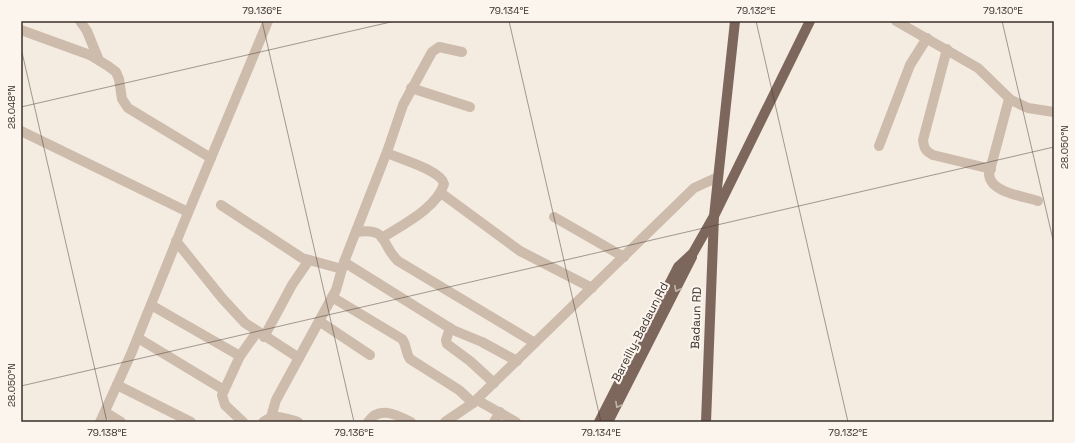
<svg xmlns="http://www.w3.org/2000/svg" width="1075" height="443" viewBox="0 0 1075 443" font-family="'Space Grotesk',sans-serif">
	<rect width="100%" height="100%" fill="#f4ebe1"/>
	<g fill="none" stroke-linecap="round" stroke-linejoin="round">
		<!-- minor -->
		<g stroke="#cdbbac" stroke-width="10">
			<path d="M80,21L87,31L98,58"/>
			<path d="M896,21L978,68L1011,100L1028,108L1054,112"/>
			<path d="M21,30L90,55L108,66L116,72L119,79L122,99L128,108L211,158"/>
			<path d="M947,49L923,140C924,148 925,151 933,155L991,169"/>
			<path d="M411,88L470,107"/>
			<path d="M1009,99L989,174C990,193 1024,196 1038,201"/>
			<path d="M21,131L188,212"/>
			<path d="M879,146L910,65L927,38"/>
			<path d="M441,193L520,251L592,288"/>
			<path d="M221,205L302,258L342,269"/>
			<path d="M554,217L624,257"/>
			<path d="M356,232C389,227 380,244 398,261L535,343"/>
			<path d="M382,238C402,225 437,208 444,184C441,170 400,159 387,153"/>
			<path d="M176,241L222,298L245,323L299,358"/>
			<path d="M344,262L453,330L482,342L517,361"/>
			<path d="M332,297L402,339C407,345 405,352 410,359L459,390L473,403"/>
			<path d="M151,305L240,356"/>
			<path d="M319,321L370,355"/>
			<path d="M450,328L446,340L447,344L470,361L494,383"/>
			<path d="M264,337L292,285L309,260"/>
			<path d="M138,338L224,390"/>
			<path d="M117,385L191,422"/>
			<path d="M477,400L516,422"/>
			<path d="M105,412L121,422"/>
			<path d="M271,417L276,400L336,290L344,262L388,149L403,105L432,52L439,47L462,52"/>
			<path d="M100,422L131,354L183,225L268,21"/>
			<path d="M243,422L225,405L222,395L240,356L257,332"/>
			<path d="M263,422C276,413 284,418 298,422"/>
			<path d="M368,422C379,405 397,415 411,422"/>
			<path d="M445,422L473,403L694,188L718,177"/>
			<path d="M494,422L500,412"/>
		</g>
		<!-- major -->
		<g stroke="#7d675c" stroke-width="10">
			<path d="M599,422L678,267L693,253L714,216L810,21"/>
			<path d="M608,422L692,257"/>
			<path d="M706,422L714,216L735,21"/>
		</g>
	</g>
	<!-- one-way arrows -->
	<defs><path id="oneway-chevron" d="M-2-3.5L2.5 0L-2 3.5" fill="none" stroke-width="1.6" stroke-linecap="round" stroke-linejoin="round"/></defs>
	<g stroke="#c2b5ac">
		<use href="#oneway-chevron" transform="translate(677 289) rotate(117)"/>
		<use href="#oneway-chevron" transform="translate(618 405) rotate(119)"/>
	</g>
	<!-- ticks -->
	<path fill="none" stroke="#3b302b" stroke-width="1" stroke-opacity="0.45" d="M262,21L354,422M509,21L601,422M756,21L848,422M1002,21L1054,244M21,48L107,422M21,107L395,21M21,386L1054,147"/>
	<g text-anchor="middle" stroke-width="4" stroke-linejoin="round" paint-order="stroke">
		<!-- street labels -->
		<g font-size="12" fill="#3b302b" stroke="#fbf5ee">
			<text transform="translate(696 318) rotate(-88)" y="4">Badaun RD</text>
			<text transform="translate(640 332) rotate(-63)" y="4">Bareilly-Badaun Rd</text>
		</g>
	</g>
	<!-- border -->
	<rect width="1075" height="443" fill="none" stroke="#fbf5ee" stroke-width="44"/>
	<rect x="22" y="22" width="1031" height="399" fill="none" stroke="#3b302b" stroke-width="1.5"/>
	<g font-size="10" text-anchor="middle" fill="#3b302b">
		<text x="262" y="14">79.136°E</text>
		<text x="509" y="14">79.134°E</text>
		<text x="756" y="14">79.132°E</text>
		<text x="1003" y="14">79.130°E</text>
		<text transform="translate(11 107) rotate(-90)" y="4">28.048°N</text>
		<text transform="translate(1064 147) rotate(-90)" y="4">28.050°N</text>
		<text transform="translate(11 385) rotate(-90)" y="4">28.050°N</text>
		<text x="107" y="436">79.138°E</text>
		<text x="354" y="436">79.136°E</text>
		<text x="601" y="436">79.134°E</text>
		<text x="848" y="436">79.132°E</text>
	</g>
</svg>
